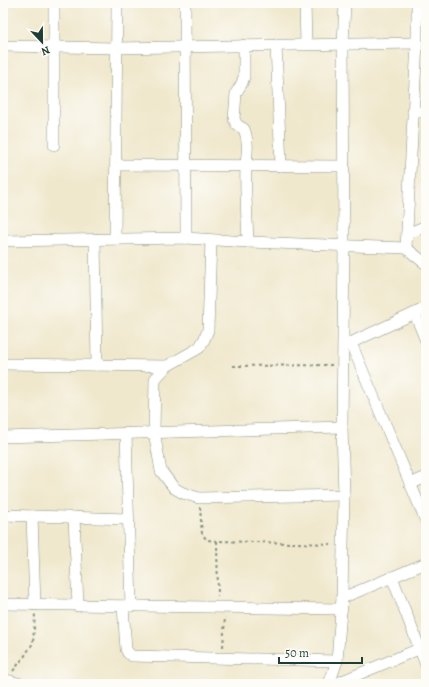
<svg xmlns="http://www.w3.org/2000/svg" width="429" height="687" viewBox="0 0 429 687" font-family="Alegreya,serif">
	<rect width="100%" height="100%" fill="#fdfcf7"/>
	<filter id="ink" filterUnits="userSpaceOnUse"><feTurbulence type="fractalNoise" baseFrequency=".025" numOctaves="2"/><feDisplacementMap in="SourceGraphic" scale="8" xChannelSelector="R" yChannelSelector="G"/><feConvolveMatrix kernelMatrix="1 2 1 2 8 2 1 2 1" color-interpolation-filters="sRGB"/></filter>
	<filter id="wash" filterUnits="userSpaceOnUse"><feTurbulence type="fractalNoise" baseFrequency=".012" numOctaves="4" result="noise"/><feDisplacementMap in="SourceGraphic" scale="16" xChannelSelector="R" yChannelSelector="G"/><feGaussianBlur stdDeviation="0.9" result="paint"/><feColorMatrix in="noise" values="0 0 0 0 0 0 0 0 0 0 0 0 0 0 0 0 0 1.4 0 .05"/><feComposite in="paint" operator="in"/></filter>
	<g filter="url(#wash)">
		<rect width="100%" height="100%" fill="#f0e8cd"/>
	</g>
	<g filter="url(#ink)">
		<g fill="none" stroke-linecap="round" stroke-linejoin="round">
			<defs>
				<g id="street">
					<path d="M185,3L186,238"/>
					<path d="M305,3L306,44"/>
					<path d="M244,45V77L242,83L236,93L235,107L234,119L237,125L244,129C249,141 247,153 246,166C245,191 247,217 248,242"/>
					<path d="M276,45L281,166"/>
					<path d="M3,46L117,48L417,43"/>
					<path d="M413,112H426"/>
					<path d="M54,145V3"/>
					<path d="M116,165L343,166"/>
					<path d="M407,234L426,226"/>
					<path d="M95,239L97,365"/>
					<path d="M115,239L117,3"/>
					<path d="M211,240L208,330L204,340L199,348L167,366L155,379L154,432L161,471L174,488L183,493L199,498L344,495"/>
					<path d="M3,241L186,238L248,242L406,248L426,264"/>
					<path d="M406,248L417,43V3"/>
					<path d="M415,314L426,341"/>
					<path d="M351,343L426,521"/>
					<path d="M346,345L426,308"/>
					<path d="M3,364L167,366"/>
					<path d="M126,433L131,606"/>
					<path d="M3,437L342,427"/>
					<path d="M410,484L426,477"/>
					<path d="M3,515L128,519"/>
					<path d="M32,516L35,605"/>
					<path d="M74,517L78,606"/>
					<path d="M392,577L426,665"/>
					<path d="M342,598L426,563"/>
					<path d="M3,604L342,609"/>
					<path d="M123,606L126,649L128,653L132,656L337,661"/>
					<path d="M3,679L21,684"/>
					<path d="M329,684L337,661L342,598L344,495L342,427L344,245L343,44L345,3"/>
					<path d="M335,684L426,646"/>
				</g>
			</defs>
			<!-- street casing -->
			<use href="#street" stroke="#889280" stroke-width="12"/>
			<!-- path -->
			<g stroke="#889280" stroke-width="2" stroke-dasharray="3 3" stroke-linecap="butt">
				<path d="M233,366L332,365"/>
				<path d="M200,507L202,534L207,540L217,541L332,544"/>
				<path d="M217,541L218,596"/>
				<path d="M223,647L225,617"/>
				<path d="M13,671L24,657L33,643L35,614"/>
			</g>
			<!-- street -->
			<use href="#street" stroke="#fff" stroke-width="11"/>
		</g>
	</g>
	<!-- margin -->
	<rect width="429" height="687" fill="none" stroke="#fdfcf7" stroke-width="16"/>
	<!-- north arrow -->
	<g transform="translate(42 42) rotate(158)" stroke="#fdfcf7" stroke-width="3" paint-order="stroke">
	<path d="M0-3L7 15L0 10L-7 15Z" fill="#1f3d34"/>
	<text y="-6" font-size="11" font-weight="bold" text-anchor="middle" fill="#1f3d34">N</text>
	</g>
	<!-- scale -->
	<path d="M279 657v6h83v-6" fill="none" stroke="#1f3d34" stroke-width="2"/>
	<text x="285" y="657" font-size="12" fill="#1f3d34" stroke="#fdfcf7" stroke-width="3" paint-order="stroke">50 m</text>
</svg>
